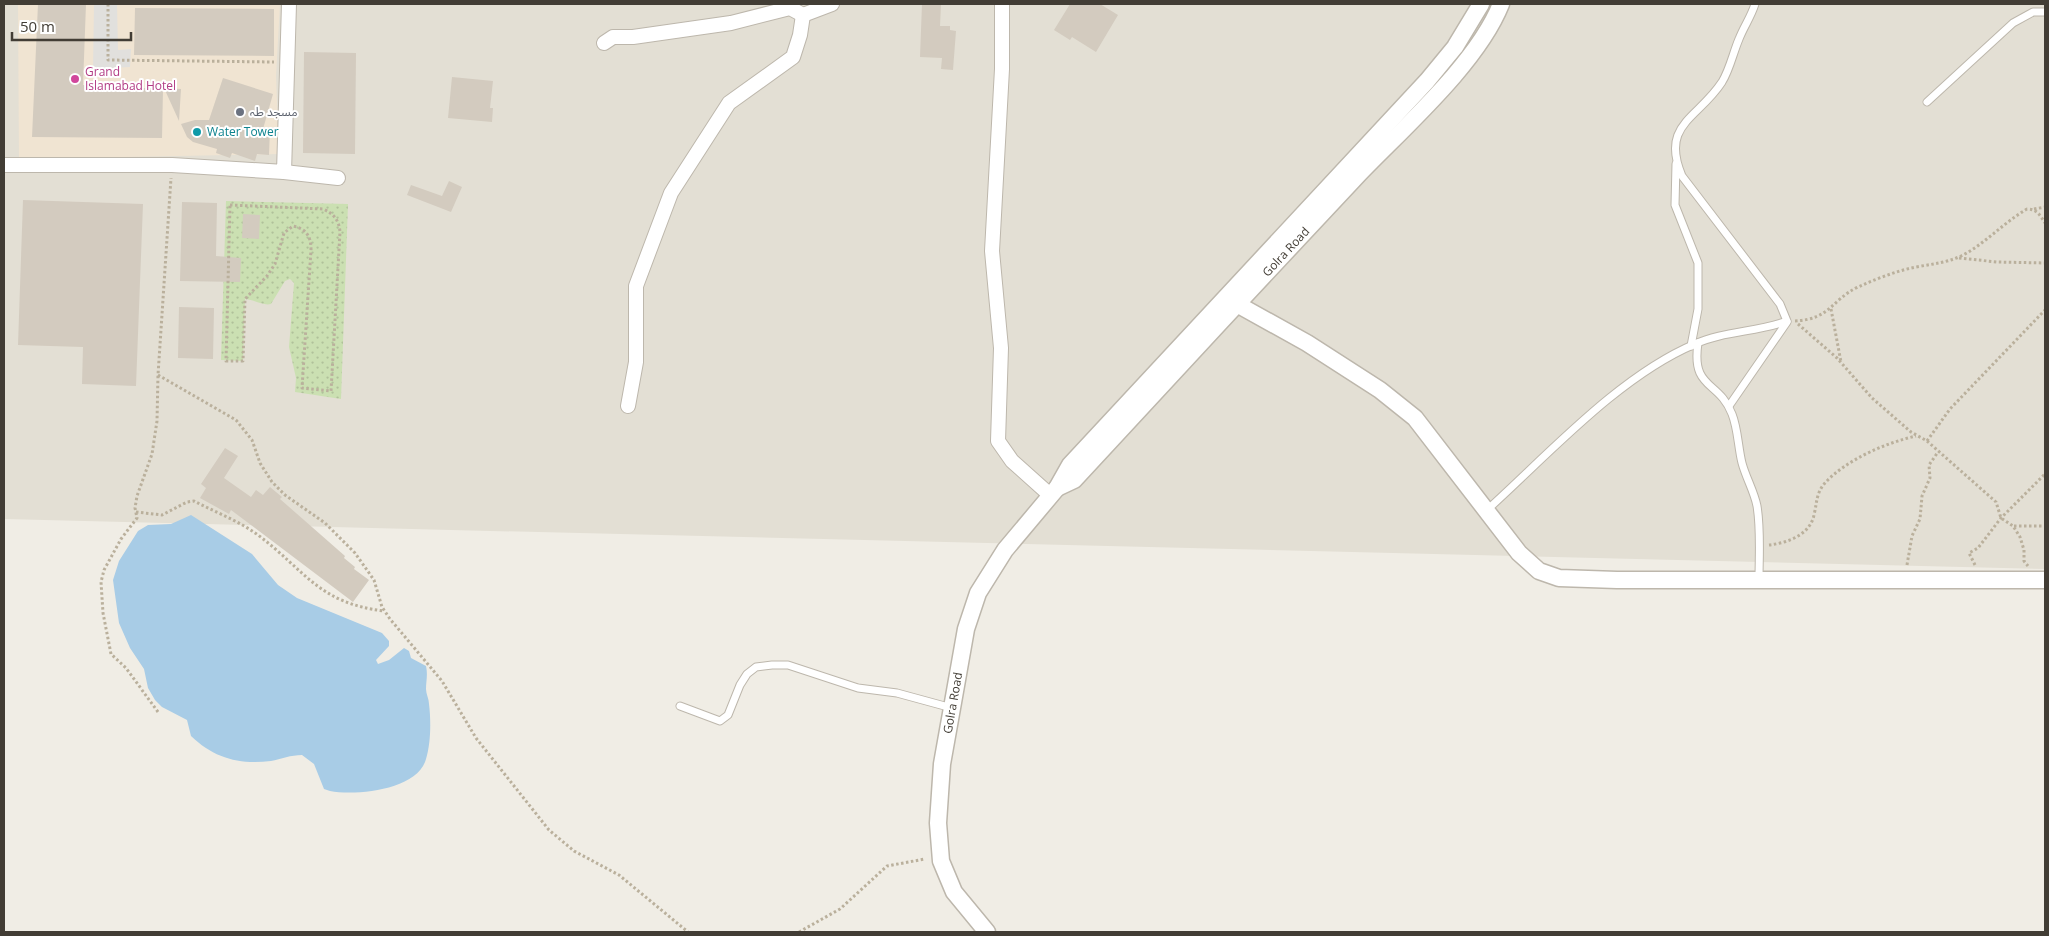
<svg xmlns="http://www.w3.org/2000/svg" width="2049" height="936" viewBox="0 0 2049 936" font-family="'Open Sans','Noto Sans Arabic',sans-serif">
	<defs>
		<pattern id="green-dots" width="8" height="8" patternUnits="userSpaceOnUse" patternTransform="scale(1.25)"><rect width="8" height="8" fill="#cbe0b2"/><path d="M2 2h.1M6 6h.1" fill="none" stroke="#b0c19a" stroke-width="1.8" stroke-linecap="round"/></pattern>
	</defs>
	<rect width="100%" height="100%" fill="#f0ede5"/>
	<!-- residential -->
	<path fill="#e3dfd4" d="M4,4H2045V569L4,519Z"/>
	<!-- commercial -->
	<path fill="#f0e4d2" d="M18,4H280L276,76L279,154L19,159Z"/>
	<!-- green -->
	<path fill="url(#green-dots)" d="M226,201L348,204L341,399L295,392L296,378L289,347L294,283L290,279L285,281L271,304C263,306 255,300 245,299L243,361L221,360Z"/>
	<!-- parking -->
	<path fill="#e1e0dd" d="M94,4H117L118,50L131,49L130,67L93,69Z"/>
	<!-- water -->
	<path fill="#a8cce6" d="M191,515L252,554L278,585L297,598L382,633L389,641V646L376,660L378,664L389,660L404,648L409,651L411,658L426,666C428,675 426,681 426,689C426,694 429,699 429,704C431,720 431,743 426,759C418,790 356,796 330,791L324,789L314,764L302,755C291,755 281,759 271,761C239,765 214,758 191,736L187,720L162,707L155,700L148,688L144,669L130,648L119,623L113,580L119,561L138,531L148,525L171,524Z"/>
	<!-- building -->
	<g fill="#d3cbbf">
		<path d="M38,4H86L83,85L163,89L162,138L32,137Z"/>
		<path d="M922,4H941L940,26H950V30L956,31L953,70L941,69L942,58L920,57Z"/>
		<path d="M1070,4H1100L1118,15L1096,52L1072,37L1070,40L1054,30Z"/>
		<path d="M135,8L274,9V56L134,55Z"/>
		<path d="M304,52L356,53L355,154L303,153Z"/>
		<path d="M452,77L493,81L490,108H493L492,122L448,118Z"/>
		<path d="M223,78L273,94L263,129H270L269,155L257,154L255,161L232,153L230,158L216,153L217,149L193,142L187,137L181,124L195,120H209Z"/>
		<path d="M164,88L181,89L179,121Z"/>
		<path d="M449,181L462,187L451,212L407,195L411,185L442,196Z"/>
		<path d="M23,200L143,204L136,386L82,384L83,347L18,345Z"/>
		<path d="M182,202L217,203L216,256L241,258L240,282L180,281Z"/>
		<path d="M243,214L260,215L259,239L242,238Z"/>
		<path d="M179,307L214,308L213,359L178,358Z"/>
		<path d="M225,448L238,456L224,478L251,497L256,490L263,495L270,487L282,497L280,499L345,556L344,558L355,567L354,569L369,580L353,602L231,510L229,514L200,498L206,488L201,484Z"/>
	</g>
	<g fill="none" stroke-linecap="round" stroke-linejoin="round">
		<defs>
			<g id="service">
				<path d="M1927,102L2013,23L2033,12H2045"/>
				<path d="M1676,164L1675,205L1698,263V309L1691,346"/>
				<path d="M1698,343C1691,390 1719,380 1732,414C1738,429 1738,447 1742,463C1746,478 1754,491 1757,506C1761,530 1759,556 1759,580"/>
				<path d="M1729,406L1787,322"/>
				<path d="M1487,510C1548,455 1619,376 1695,344C1723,331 1758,332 1787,321L1780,304L1682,176C1660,124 1698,119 1722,82C1730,69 1733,53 1739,39C1744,26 1751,17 1755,4"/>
				<path d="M680,706L720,721L728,715L740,685L747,674L756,667L772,665H788L858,688L897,693L952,708"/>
			</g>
			<g id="minor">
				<path d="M1002,4V69L992,251L1001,348L998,441L1012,461L1050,495"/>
				<path d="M604,43L613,37H633L731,23L790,8L803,15L832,4"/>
				<path d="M4,165H172L284,172L289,4"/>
				<path d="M284,172L338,178"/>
				<path d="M628,406L636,362V286L671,193L729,103L793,57L800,35L803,15"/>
			</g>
			<g id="tertiary">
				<path d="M1226,298L1307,343L1380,390L1415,418L1519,553L1539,571L1559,578L1617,580H2045"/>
				<path d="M1057,488L1074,480C1168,378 1262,277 1357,176C1403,128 1477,64 1501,4"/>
				<path d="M987,932L954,892L941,861L938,823L942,764L952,708L966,629L978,593L1005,550L1057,488L1070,465L1427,81L1455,47L1481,4"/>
			</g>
		</defs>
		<!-- service casing -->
		<use href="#service" stroke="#bdb7ac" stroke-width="9"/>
		<!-- minor casing -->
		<use href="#minor" stroke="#bdb7ac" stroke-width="16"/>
		<!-- tertiary casing -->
		<use href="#tertiary" stroke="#bdb7ac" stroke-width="19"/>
		<!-- path -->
		<g stroke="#bab09c" stroke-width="3" stroke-dasharray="2.5 2.5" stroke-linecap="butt">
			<path d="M108,4V60L274,62"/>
			<path d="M230,205L323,209C334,214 339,220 340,232L331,391L302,388L311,250C311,237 307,229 293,226L284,233L275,264L267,276L245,299L243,361H226Z"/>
			<path d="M2034,209L2045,207"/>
			<path d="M1959,258L1997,262L2045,263"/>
			<path d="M1831,309L1841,362"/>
			<path d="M1795,321C1831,319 1831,300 1858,287C1876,279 1896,271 1916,267C1932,264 1946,263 1961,256C1985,244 2003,223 2027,209C2037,209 2040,215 2045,223"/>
			<path d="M1798,324L1837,358L1872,398L1911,432L1927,441L1996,502L2001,518L2013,526L2020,537L2024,550V561L2028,566"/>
			<path d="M158,375L236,420L252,440L260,463L272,482L285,495L325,523L355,553L374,580L382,607L390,619L442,681L476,738L549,830L574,851L619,875L688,932"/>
			<path d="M1927,441L1950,409L2045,310"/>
			<path d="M136,512L162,515L187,502L194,501C215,512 239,521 258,535C306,571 318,603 384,611"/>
			<path d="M2014,526H2045"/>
			<path d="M1769,545C1787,543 1810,535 1814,515C1817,503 1816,493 1825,483C1846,460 1885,443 1916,436"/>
			<path d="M1907,565L1912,536L1920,519L1922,496L1930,478L1929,465L1938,452"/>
			<path d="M1975,565L1969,553L1978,548L2001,518L2045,474"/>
			<path d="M158,712L126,668L111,654L103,613L101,582L104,570L121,539L137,518L135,508L137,496L152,454L157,421L158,375L171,178"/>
			<path d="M799,932L840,909L887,866L925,859"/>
		</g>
		<!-- service -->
		<use href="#service" stroke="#fff" stroke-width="7"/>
		<!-- minor -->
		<use href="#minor" stroke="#fff" stroke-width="14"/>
		<!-- tertiary -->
		<use href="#tertiary" stroke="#fff" stroke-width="16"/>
	</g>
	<!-- markers -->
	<circle fill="#d1479c" stroke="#fff" stroke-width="2" cx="75" cy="79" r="5"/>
	<circle fill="#6b7280" stroke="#fff" stroke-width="2" cx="240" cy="112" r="5"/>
	<circle fill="#0f9aa8" stroke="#fff" stroke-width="2" cx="197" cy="132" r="5"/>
	<g text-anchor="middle" stroke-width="4" stroke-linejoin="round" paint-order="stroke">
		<!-- hotel labels -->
		<g font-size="12" fill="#b23c85" stroke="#fff" text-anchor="start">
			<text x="85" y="76">Grand<tspan x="85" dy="14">Islamabad Hotel</tspan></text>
		</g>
		<!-- worship labels -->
		<g font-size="12" fill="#5b616d" stroke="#fff" text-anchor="start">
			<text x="250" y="116">مسجد طہ</text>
		</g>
		<!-- culture labels -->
		<g font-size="12" fill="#0d838f" stroke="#fff" text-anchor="start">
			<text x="207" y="136">Water Tower</text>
		</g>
		<!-- street labels -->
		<g font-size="12" fill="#423d35" stroke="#fff">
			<text transform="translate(1286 252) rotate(-47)" y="4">Golra Road</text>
			<text transform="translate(953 703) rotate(-80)" y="4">Golra Road</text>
		</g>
	</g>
	<!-- border -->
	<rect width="2049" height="936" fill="none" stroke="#423d35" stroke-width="10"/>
	<!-- scale -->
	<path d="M12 32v8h119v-8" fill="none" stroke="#423d35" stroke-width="2.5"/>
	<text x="20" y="32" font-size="15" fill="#423d35" stroke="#ffffff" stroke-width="4" paint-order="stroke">50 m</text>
</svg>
